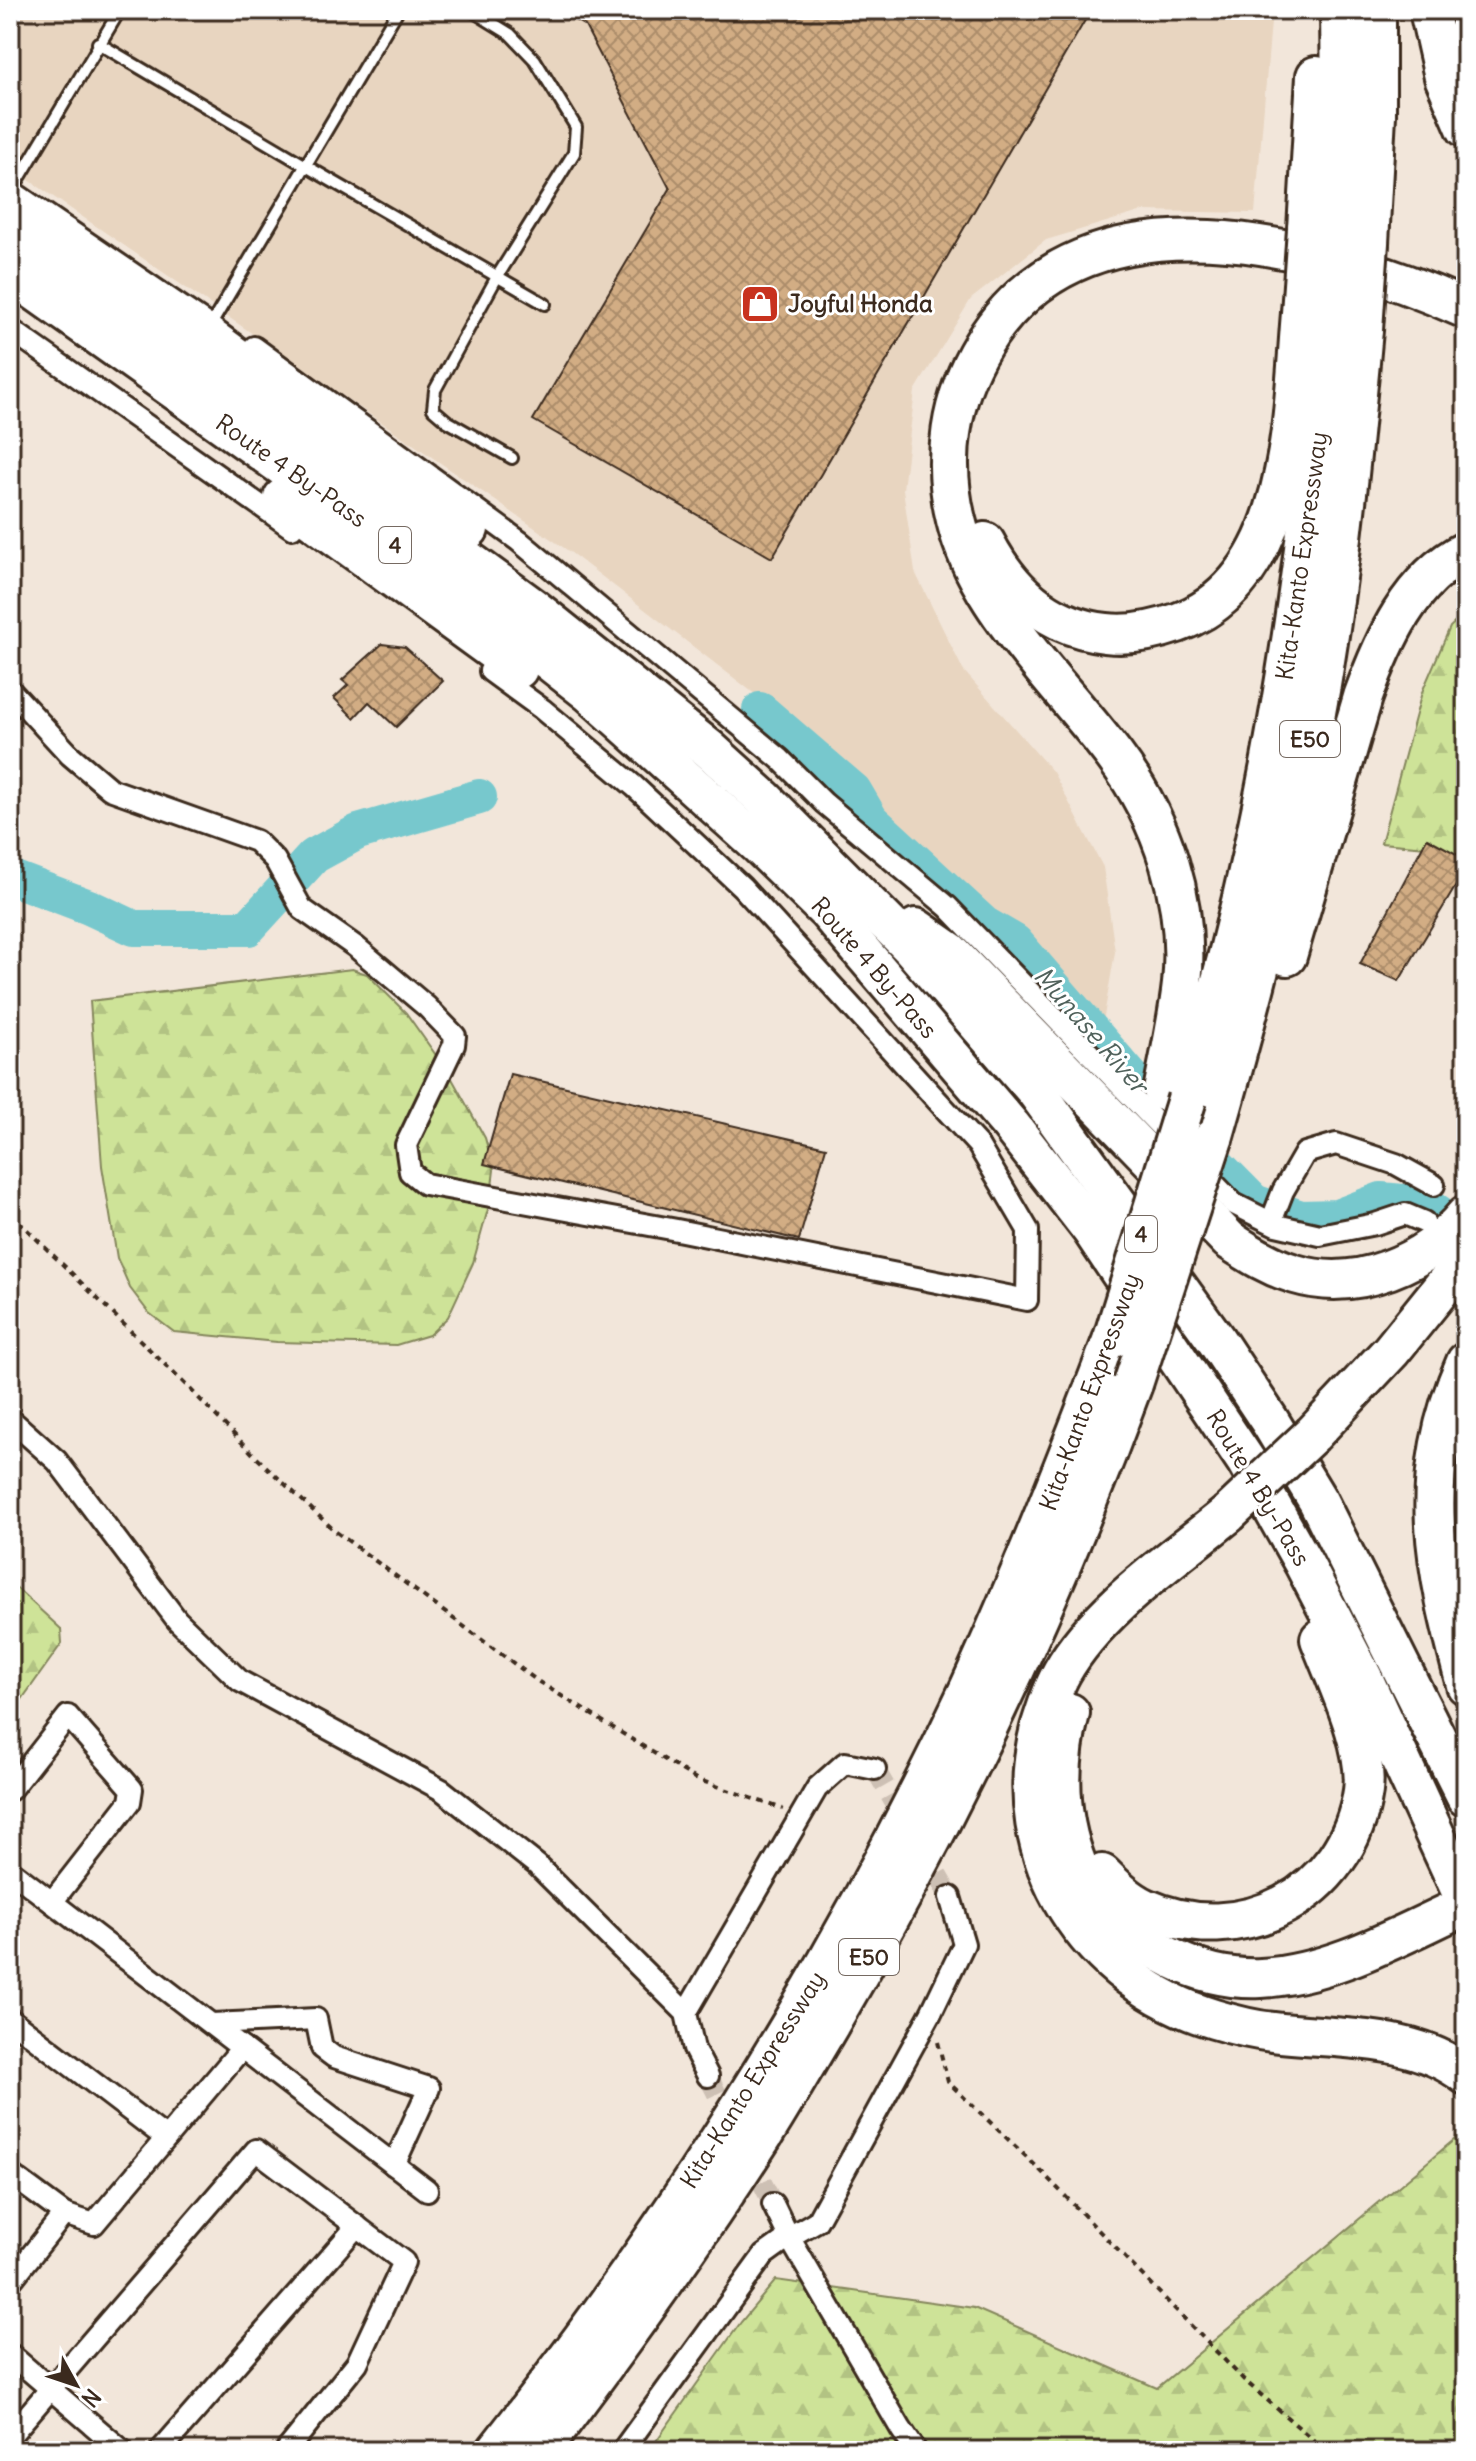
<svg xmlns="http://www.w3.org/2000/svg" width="1476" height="2461" viewBox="0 0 1476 2461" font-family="Delius,sans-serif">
	<defs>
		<pattern id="forest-firs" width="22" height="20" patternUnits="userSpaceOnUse" patternTransform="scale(2)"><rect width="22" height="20" fill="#cee398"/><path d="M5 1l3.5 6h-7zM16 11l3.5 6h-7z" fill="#b2c383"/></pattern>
		<pattern id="building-cross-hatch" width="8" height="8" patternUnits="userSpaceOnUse" patternTransform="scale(2)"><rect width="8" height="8" fill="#d2ad84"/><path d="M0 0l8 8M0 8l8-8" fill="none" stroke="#ac8d6b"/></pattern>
	</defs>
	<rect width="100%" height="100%" fill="#f2e6da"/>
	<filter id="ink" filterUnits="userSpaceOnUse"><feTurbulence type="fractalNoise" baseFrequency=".0125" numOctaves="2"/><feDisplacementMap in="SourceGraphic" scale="16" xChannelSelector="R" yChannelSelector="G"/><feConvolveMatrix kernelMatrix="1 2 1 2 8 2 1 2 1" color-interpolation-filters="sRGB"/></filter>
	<g filter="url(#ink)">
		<!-- built -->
		<path fill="#e8d5c0" d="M10,10H1272L1255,213L1143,211L1046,240L971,299L915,391L903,489L915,572L963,670L1053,772L1103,867L1115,952L1102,1028L1016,936L764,701L570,552L10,167Z"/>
		<!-- forest -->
		<g fill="url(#forest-firs)" stroke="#84865b" stroke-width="2">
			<path d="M1466,612V864L1427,847L1381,843L1422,692L1450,627Z"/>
			<path d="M352,969L367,974L406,1013L450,1075L485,1138L494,1170L490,1202L473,1263L448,1317L429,1335L396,1345L277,1342L174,1332L149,1313L130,1288L117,1258L102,1166L90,1001Z"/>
			<path d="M10,1582L61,1629L62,1643L10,1716Z"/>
			<path d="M1461,2134L1466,2142V2451H649L741,2322L776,2280L974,2308L1157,2388Z"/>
		</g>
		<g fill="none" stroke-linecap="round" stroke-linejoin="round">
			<!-- river -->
			<g stroke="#77c8cd" stroke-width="36">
				<path d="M760,710L854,791L871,820L984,924L1015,942L1143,1090L1254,1202L1301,1218L1337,1217L1381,1200L1425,1204L1466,1231"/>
				<path d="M10,877L89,907L134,928H248L314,856L358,832L479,797"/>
			</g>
		</g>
		<!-- building -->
		<g fill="url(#building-cross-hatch)" stroke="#3b2a1e" stroke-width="2">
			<path d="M558,10H1091L772,558L533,420L670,189L585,26Z"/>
			<path d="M382,644L405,647L443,681L396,727L369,702L354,718L334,698L348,685L342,680Z"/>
			<path d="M1427,838L1466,859V869L1399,981L1360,964Z"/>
			<path d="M510,1074L826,1147L799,1240L484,1164Z"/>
		</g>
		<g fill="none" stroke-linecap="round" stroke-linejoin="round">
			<!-- street-tunnel -->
			<g stroke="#cdc0b4" stroke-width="20" stroke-dasharray="20 10" stroke-linecap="butt">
				<path d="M875,1769L905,1821"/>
				<path d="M922,1849L950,1897"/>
				<path d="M708,2076L733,2126"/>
				<path d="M748,2155L773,2204"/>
			</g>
			<defs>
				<g id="lane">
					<path d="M471,10L510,34L535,60L576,127L574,153L497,277L435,390L433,409L447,421L512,458"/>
					<path d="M98,43L306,166L545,304"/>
					<path d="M10,194L120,10"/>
					<path d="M209,328L398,10"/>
				</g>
				<g id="street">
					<path d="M10,329L292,528"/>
					<path d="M254,347L519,541L780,759L824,803L948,907L1178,1145"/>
					<path d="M10,690L70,755L110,789L256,841L275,860L302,909L356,947L427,1007L455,1036L454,1045L406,1145L410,1172L425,1184L677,1230L1027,1300L1028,1230L978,1145L742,887L634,786L542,709L490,671"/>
					<path d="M1200,1169L1234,1204L1276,1225L1320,1235L1375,1224L1405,1214L1424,1222"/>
					<path d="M1271,1222L1283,1191L1305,1153L1336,1144L1396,1164L1434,1185"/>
					<path d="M10,1419L57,1461L177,1620L240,1681L442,1790L537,1865L686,2013L694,2049L708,2076"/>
					<path d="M10,1790L68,1716L132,1789L130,1802L52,1902"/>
					<path d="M10,1870L427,2190"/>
					<path d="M686,2013L817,1788L845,1763L875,1769"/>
					<path d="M10,2019L166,2138"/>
					<path d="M212,2024L316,2019L322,2048L334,2057L429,2088L394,2165"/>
					<path d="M10,2174L64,2214"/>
					<path d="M773,2204L789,2237L901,2429L916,2451"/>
					<path d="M10,2282L64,2214L94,2224L242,2048"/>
					<path d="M10,2354L123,2451"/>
					<path d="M10,2436L256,2150L404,2262L357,2363L286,2451"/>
					<path d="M160,2451L357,2226"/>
					<path d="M622,2451L764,2255L789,2237L817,2221L931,2013L964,1944L950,1897"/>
				</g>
				<g id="highway">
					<path d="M1429,10L1444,77L1466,128"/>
					<path d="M10,201L205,334L469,529"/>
					<path d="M1307,229L1316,76"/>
					<path d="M1335,233L1341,103L1340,10"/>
					<path d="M10,236L443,542L532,607L709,749L763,798L911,947L1036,1091L1216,1340L1269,1420L1318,1501L1466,1797"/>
					<path d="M1369,243L1376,115V10"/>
					<path d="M10,273L474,602L590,693L759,845L827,911L1011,1126L1091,1229L1246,1461L1304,1564L1363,1678L1466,1902"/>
					<path d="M283,498L518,669"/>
					<path d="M985,542C1011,592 1049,627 1106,633C1130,636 1154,631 1177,623C1295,581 1292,415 1301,313"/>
					<path d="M916,928L949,951L1229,1240C1250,1254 1271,1267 1295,1274C1357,1293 1426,1263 1466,1215"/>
					<path d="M1287,956L1363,697C1383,641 1410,579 1466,551"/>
					<path d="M1163,1091C1170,1055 1178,1020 1182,984C1190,902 1163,820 1114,755C1092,726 1068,699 1045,671C1008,626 970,578 956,520C941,460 950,398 983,344C1085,177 1323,245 1466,309"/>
					<path d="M1187,1099C1201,1049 1217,998 1230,947C1282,742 1310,532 1328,322"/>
					<path d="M1213,1139C1256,990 1294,839 1321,685C1341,568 1352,449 1363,330"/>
					<path d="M1466,1362C1414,1479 1435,1567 1466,1685"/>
					<path d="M1313,1434L1391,1351L1466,1258"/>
					<path d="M1228,1514C1173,1559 1097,1610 1062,1672C1052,1690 1046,1709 1040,1728C1006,1858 1089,1982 1214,2019C1234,2025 1254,2030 1273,2032C1336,2040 1413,2033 1466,2075"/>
					<path d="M1070,1713C1057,1764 1058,1817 1078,1867C1083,1880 1094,1892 1102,1903C1140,1949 1200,1981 1261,1978C1333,1974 1402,1934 1466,1905"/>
					<path d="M1102,1874C1115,1887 1128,1900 1145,1908C1240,1951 1348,1895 1363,1791C1369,1747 1336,1681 1320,1639"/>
					<path d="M496,2451C525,2414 554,2377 582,2339C729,2140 864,1913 969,1689C1022,1574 1068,1457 1113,1338"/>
					<path d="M540,2451C618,2348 694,2243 764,2134C785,2101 804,2067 824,2034C946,1827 1050,1610 1133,1384"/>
				</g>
			</defs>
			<!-- lane casing -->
			<use href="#lane" stroke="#3b2a1e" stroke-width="16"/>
			<!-- street casing -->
			<use href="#street" stroke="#3b2a1e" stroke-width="26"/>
			<!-- highway casing -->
			<use href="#highway" stroke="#3b2a1e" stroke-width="44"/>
			<!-- path -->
			<g stroke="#3b2a1e" stroke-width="4" stroke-dasharray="6 6" stroke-linecap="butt">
				<path d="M10,1213L191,1390L256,1457L335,1531L539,1682L696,1779L783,1809"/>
				<path d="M938,2042L948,2082L1036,2166L1244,2380L1326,2451"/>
			</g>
			<!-- lane -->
			<use href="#lane" stroke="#fff" stroke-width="10"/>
			<!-- street -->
			<use href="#street" stroke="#fff" stroke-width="20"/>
			<!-- highway -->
			<use href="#highway" stroke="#fff" stroke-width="38"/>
			<defs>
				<g id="highway-bridge">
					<path d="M1301,313L1307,229"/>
					<path d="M1328,322L1335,233"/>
					<path d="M1363,330L1369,243"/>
					<path d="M1113,1338L1187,1099"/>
					<path d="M1133,1384L1213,1139"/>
					<path d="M1228,1514L1313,1434"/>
				</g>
			</defs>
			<!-- highway-bridge casing -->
			<use href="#highway-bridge" stroke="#3b2a1e" stroke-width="44" stroke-linecap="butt"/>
			<!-- highway-bridge -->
			<use href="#highway-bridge" stroke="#fff" stroke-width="38"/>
		</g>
	</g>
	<!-- icons -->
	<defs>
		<symbol id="shop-square" viewBox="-11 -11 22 22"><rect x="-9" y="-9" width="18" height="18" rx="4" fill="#c8321e" stroke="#fff"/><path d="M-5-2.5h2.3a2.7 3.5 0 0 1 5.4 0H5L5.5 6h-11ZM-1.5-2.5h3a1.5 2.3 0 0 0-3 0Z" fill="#fff"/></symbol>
	</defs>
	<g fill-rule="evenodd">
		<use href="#shop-square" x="738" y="282" width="44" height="44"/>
	</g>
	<g text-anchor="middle" stroke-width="6" stroke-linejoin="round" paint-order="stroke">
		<!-- shield labels -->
		<g fill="#fff" stroke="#766a62" stroke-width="2">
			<rect x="379" y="527" width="32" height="36" rx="6"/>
			<rect x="1280" y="721" width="60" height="36" rx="6"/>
			<rect x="1125" y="1216" width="32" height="36" rx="6"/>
			<rect x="839" y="1939" width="60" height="36" rx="6"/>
		</g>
		<g font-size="22" font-weight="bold" fill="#3b2a1e">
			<text x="395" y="553">4</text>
			<text x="1310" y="747">E50</text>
			<text x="1141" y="1242">4</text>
			<text x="869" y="1965">E50</text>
		</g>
		<!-- poi labels -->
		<g font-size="24" font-weight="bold" fill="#3b2a1e" stroke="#fff" text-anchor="start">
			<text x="788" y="312">Joyful Honda</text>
		</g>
		<!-- street labels -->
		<g font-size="24" fill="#3b2a1e" stroke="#fff">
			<text transform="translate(291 471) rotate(35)" y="8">Route 4 By-Pass</text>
			<text transform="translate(1302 556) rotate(-82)" y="8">Kita-Kanto Expressway</text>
			<text transform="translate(874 968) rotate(49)" y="8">Route 4 By-Pass</text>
			<text transform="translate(1090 1392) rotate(-70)" y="8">Kita-Kanto Expressway</text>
			<text transform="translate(1258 1488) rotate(59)" y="8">Route 4 By-Pass</text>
			<text transform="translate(753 2080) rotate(-58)" y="8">Kita-Kanto Expressway</text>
		</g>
		<!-- water labels -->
		<g font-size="26" font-style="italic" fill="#50615b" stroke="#fff">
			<text transform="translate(1091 1030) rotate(49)" y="9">Munase River</text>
		</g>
	</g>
	<!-- margin -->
	<rect width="1476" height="2461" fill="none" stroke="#fff" stroke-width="40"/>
	<rect x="20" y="20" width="1436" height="2421" fill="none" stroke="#3b2a1e" stroke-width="3" filter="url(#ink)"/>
	<!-- north arrow -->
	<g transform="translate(76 2385) rotate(130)" stroke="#ffffff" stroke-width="6" paint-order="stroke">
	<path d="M0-6L14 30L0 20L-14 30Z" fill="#3b2a1e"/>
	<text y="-12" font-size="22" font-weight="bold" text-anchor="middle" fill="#3b2a1e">N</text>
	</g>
</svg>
